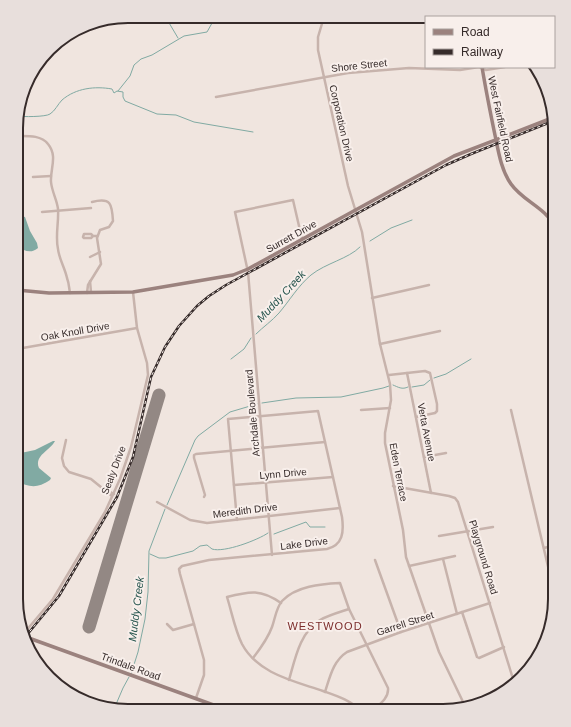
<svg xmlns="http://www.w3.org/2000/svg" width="571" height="727" viewBox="0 0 571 727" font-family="Helvetica,sans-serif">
	<rect width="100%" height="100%" fill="#f0e5df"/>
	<!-- water -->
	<g fill="#81aaa3">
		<path d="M17,215L25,217L30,231L37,243L38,248C31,254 24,251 17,246Z"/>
		<path d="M53,441H55C50,451 34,455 39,468L51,478L50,480C37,489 29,487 16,481V454L35,450Z"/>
	</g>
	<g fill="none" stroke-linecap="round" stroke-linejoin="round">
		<!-- stream -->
		<g stroke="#81aaa3" stroke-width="1">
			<path d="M165,16L178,38"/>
			<path d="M118,91L130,76L134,65L141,59L152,55L184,36L207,32L216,16"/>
			<path d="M17,116C22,117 46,117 50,114C55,111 58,104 62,100C76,88 95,86 112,89L114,93L117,91L123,92V97L125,101L157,114L176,115L194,122L253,132"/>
			<path d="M18,117L20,125"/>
			<path d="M17,171L22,153"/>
			<path d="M370,241L391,228L412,220"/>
			<path d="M256,334C263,327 272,321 279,313C290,300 298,286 311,275C326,263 348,259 360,247"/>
			<path d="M231,359L244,349L251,338"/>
			<path d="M434,378L446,374L471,359"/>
			<path d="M393,385C398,387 402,390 408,387"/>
			<path d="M412,387L424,385L430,380"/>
			<path d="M262,403L296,398L341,397L383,388L389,386"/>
			<path d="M167,505L195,440L198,436L230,412L257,404"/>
			<path d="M274,534L306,522L310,527H325"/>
			<path d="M150,554L159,558H166L193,551L200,546L207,545C209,546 210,548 212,549C224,553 258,540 268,533"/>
			<path d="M131,674L138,652L145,619L148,592L149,551L165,509"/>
			<path d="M114,709L123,688L129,677"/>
		</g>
		<!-- runway -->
		<path stroke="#938884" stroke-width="13" d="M89,627L159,395"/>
		<!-- street -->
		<g stroke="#c7b3ac" stroke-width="2.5">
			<path d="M324,17L318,37V50L348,186L362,232L380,344L390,384L391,400L385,433V443L403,530L406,557L439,652L465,706"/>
			<path d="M216,97L348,73L409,68L460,70L479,67L486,70L505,67"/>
			<path d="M17,136C28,136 41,135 48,144C58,156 50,169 51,182C52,192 57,200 58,209C59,222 55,236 58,249C59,259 65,268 67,278C69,283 69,288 70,293"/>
			<path d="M33,177L51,176"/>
			<path d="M42,212L91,208"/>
			<path d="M93,236L91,234H84L83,237L84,238H91L93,236H97"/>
			<path d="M90,257L100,252"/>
			<path d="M90,281L91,292"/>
			<path d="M87,293L88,285L101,264L97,238L100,230L109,227L113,221C112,204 111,197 92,202"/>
			<path d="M372,298L429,285"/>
			<path d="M380,344L440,331"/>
			<path d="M17,349L137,328"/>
			<path d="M407,373L431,493"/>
			<path d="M389,375L425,371L430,373L437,404V411L435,413L416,417"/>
			<path d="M361,410L390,408"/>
			<path d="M511,410L555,596"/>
			<path d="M66,440L62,458L64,466L69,472L91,479L112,496"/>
			<path d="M424,457L446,453"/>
			<path d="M234,485L333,477"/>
			<path d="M393,486L449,496L455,498L458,502L514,682"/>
			<path d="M103,488L114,494"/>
			<path d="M204,497L205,495L194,458V455L196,454L325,442"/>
			<path d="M157,502L190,520L207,523L340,508"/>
			<path d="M439,536L493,527"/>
			<path d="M544,548L555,545"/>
			<path d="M272,555L248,272L235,212L293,200L302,239"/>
			<path d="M443,559L457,614"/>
			<path d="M375,560L401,632"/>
			<path d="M409,566L455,556"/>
			<path d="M281,603C261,589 250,591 227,597C232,613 235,630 242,644C258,674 294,681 323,691C337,696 350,700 361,711"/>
			<path d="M462,612L477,657L479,658L504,647"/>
			<path d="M167,624L173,630L194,624"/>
			<path d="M25,632L53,599L105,512L120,479L131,447L148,375L147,363L137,328L133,292"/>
			<path d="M253,658C260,649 268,638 272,627C275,619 276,608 282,601C296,586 321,584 340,583L349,609L388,688C389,698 380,704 372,711"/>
			<path d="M289,680C295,659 300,632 320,620C329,615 340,612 349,609"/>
			<path d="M325,692C330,677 333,661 347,652L401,632L490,603"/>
			<path d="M196,698L204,675V660L180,574L179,569L182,566L209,560L327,549C343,545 344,532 342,517L318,411L228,419L237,520"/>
		</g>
		<!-- secondary -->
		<g stroke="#9b827e" stroke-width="3.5">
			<path d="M482,67C486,91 491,116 496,140C499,155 502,171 511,184C523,201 544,207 555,226"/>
			<path d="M17,290L49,293L133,292L233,275L248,269L454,156L552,118"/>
			<path d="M26,637L230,711"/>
		</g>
		<defs>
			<path id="rail" d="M26,636L59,596L117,497L133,457L151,377L165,347L179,326L197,306L209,296L226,285L446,165L471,154L553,121"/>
		</defs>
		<!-- rail casing -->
		<use href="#rail" stroke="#362b2a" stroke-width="2.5"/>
		<!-- rail -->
		<use href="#rail" stroke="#f8efeb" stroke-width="1" stroke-dasharray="3" stroke-linecap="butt"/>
	</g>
	<g text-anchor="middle" stroke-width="4" stroke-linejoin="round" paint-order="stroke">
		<!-- street labels -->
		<g font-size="10" fill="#362b2a" stroke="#f8efeb">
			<text transform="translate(359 65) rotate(-6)" y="4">Shore Street</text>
			<text transform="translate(501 119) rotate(78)" y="4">West Fairfield Road</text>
			<text transform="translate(342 123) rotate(77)" y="4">Corporation Drive</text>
			<text transform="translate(291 236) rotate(-29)" y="4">Surrett Drive</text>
			<text transform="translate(75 331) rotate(-10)" y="4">Oak Knoll Drive</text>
			<text transform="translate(252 413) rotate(-95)" y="4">Archdale Boulevard</text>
			<text transform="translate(427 432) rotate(79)" y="4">Verta Avenue</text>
			<text transform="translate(113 470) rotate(-69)" y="4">Sealy Drive</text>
			<text transform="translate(399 472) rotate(79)" y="4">Eden Terrace</text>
			<text transform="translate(283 473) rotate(-5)" y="4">Lynn Drive</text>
			<text transform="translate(245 510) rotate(-7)" y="4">Meredith Drive</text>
			<text transform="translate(304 543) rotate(-7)" y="4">Lake Drive</text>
			<text transform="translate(484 557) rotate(73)" y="4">Playground Road</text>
			<text transform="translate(405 623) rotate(-18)" y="4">Garrell Street</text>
			<text transform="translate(131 666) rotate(20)" y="4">Trindale Road</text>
		</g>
		<!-- water labels -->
		<g font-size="11" font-style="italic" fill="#24534c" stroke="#f8efeb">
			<text transform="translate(281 296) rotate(-47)" y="4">Muddy Creek</text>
			<text transform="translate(136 609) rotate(-83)" y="4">Muddy Creek</text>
		</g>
		<!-- neighbourhood labels -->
		<g font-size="11" letter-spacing="1" fill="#7c2d2c" stroke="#f8efeb">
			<text x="325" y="630">WESTWOOD</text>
		</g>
	</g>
	<!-- crop -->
	<path d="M0 0H571V727H0ZM128 23H443A105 105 0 0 1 548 128V599A105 105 0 0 1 443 704H128A105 105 0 0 1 23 599V128A105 105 0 0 1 128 23Z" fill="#e8dfdc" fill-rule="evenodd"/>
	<path fill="none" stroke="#362b2a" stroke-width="2" d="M128 23H443A105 105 0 0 1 548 128V599A105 105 0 0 1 443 704H128A105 105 0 0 1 23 599V128A105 105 0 0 1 128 23Z"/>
	<!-- legend -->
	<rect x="425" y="16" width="130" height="52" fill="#f8efeb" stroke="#aaa19e"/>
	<rect x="433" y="29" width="20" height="6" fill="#9b827e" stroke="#aaa19e"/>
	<text x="461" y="36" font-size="12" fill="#362b2a">Road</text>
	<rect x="433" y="49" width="20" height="6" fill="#362b2a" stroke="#aaa19e"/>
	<text x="461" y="56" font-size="12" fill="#362b2a">Railway</text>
</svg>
